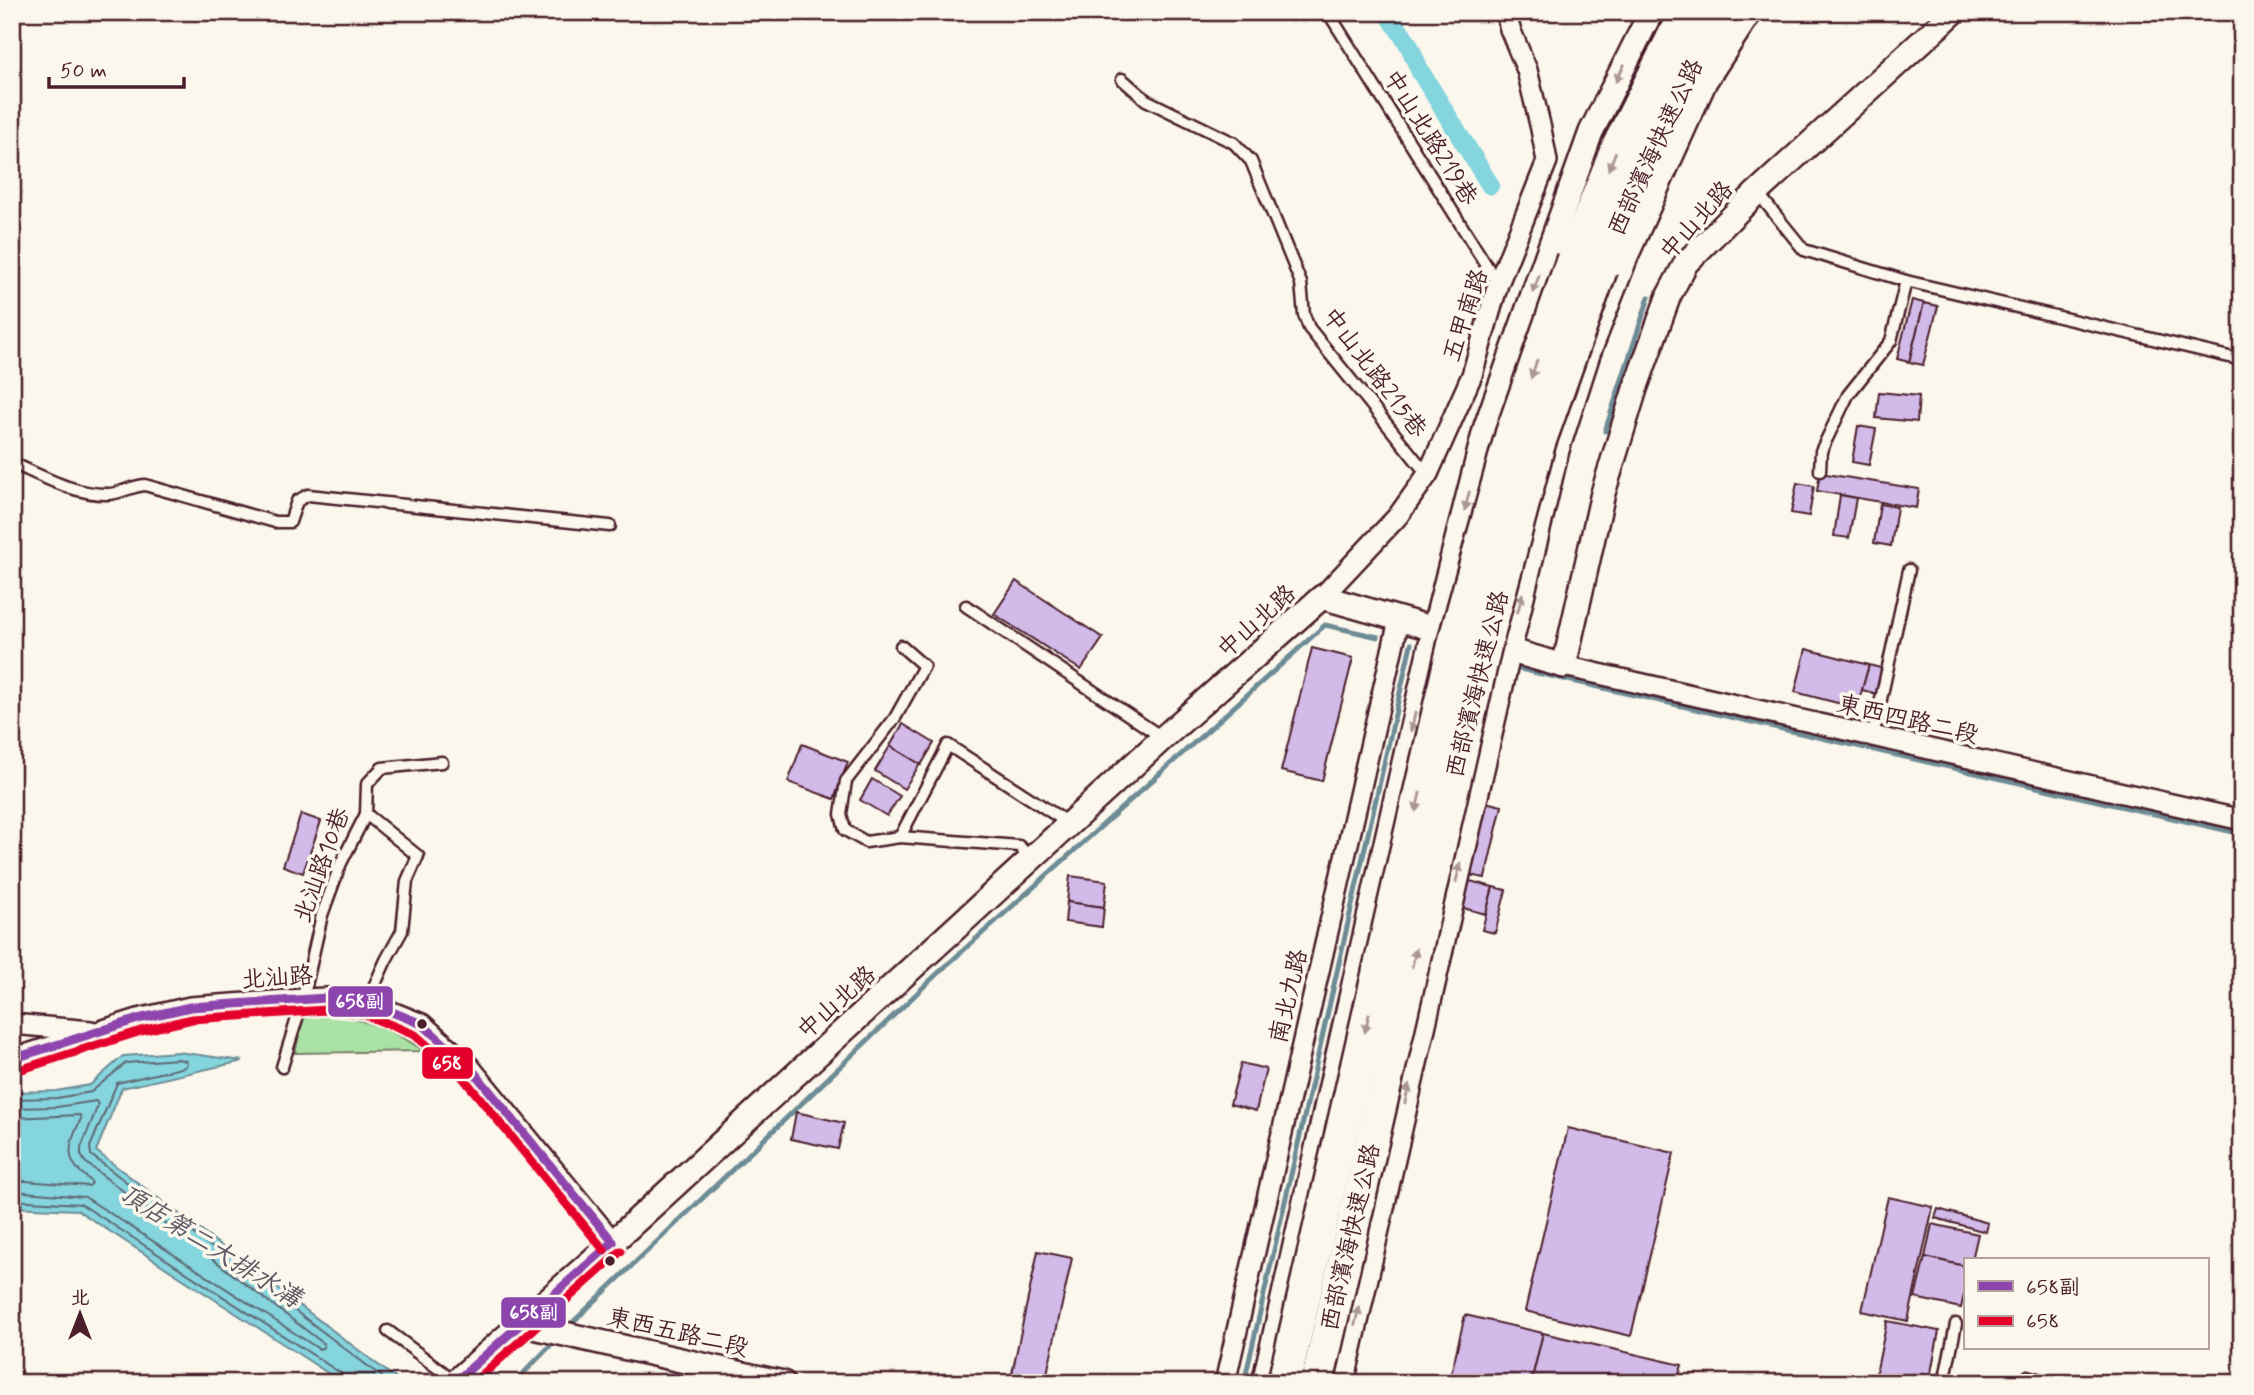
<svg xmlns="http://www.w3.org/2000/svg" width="2254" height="1395" viewBox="0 0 2254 1395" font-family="Mynerve,'LXGW WenKai TC',sans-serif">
	<rect width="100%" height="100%" fill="#fbf7ec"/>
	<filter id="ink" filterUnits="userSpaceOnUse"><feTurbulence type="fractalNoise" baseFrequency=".0143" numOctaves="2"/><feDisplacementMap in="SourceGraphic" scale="14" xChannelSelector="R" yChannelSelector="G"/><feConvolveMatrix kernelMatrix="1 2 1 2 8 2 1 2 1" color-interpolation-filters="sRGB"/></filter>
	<g filter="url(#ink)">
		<!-- green -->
		<path fill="#aae2a5" stroke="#7a8068" stroke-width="2" d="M325,1015C362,1017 394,1030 424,1051L295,1053L303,1017Z"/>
		<!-- water -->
		<path fill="#84d5de" stroke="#6d8c96" stroke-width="2" d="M178,1052L243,1061L122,1088L96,1151L402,1383H343L77,1210L12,1207V1092L56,1091L90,1085L123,1056Z"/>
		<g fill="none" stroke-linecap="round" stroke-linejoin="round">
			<!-- shore -->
			<g stroke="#616873" stroke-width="2">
				<path d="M12,1099L57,1098L91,1092L126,1063L178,1059L186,1061L187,1064L185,1067L117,1083L90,1147L91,1155L390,1383"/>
				<path d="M12,1108L57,1107L96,1101L98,1105L81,1148V1155L85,1162L323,1343L324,1347L319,1349L85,1197L12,1191"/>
				<path d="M12,1118L80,1115L81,1119C74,1134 64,1152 76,1167C81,1174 88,1177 92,1183L89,1186L12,1180"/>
				<path d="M12,1200L81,1204L342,1374L346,1383"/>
			</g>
			<!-- stream -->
			<g stroke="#6d8c96" stroke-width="5">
				<path d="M1605,431L1649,297"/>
				<path d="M1520,669L2242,834"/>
				<path d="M573,1322L937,974L1325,625L1378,637"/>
				<path d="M514,1383L550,1346"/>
				<path d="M1244,1383L1411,644"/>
			</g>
			<!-- canal -->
			<path stroke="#84d5de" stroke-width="19" d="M1387,12L1409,45L1420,71L1490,185"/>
		</g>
		<!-- building -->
		<g fill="#d2bae9" stroke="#4a1f2b" stroke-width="2">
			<path d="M1912,300L1924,303L1909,362L1897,359Z"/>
			<path d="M1924,303L1938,306L1923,365L1909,362Z"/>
			<path d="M1879,392L1919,396L1917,422L1876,418Z"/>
			<path d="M1858,426L1876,429L1869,465L1852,462Z"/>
			<path d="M1820,473L1919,489L1916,508L1817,491Z"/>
			<path d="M1797,483L1814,486L1809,516L1791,513Z"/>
			<path d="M1840,495L1856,498L1849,538L1834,536Z"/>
			<path d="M1880,504L1897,507L1891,546L1874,543Z"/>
			<path d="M1016,581L1103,638L1081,670L994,614Z"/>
			<path d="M1312,648L1353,658L1322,781L1281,771Z"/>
			<path d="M1806,649L1869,665L1857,708L1795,692Z"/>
			<path d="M1869,665L1884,669L1877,694L1862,690Z"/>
			<path d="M903,724L934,743L921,765L890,746Z"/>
			<path d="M802,744L848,762L834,799L788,782Z"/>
			<path d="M890,746L920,764L904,789L875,771Z"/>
			<path d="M872,779L900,796L887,816L860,800Z"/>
			<path d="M1485,802L1502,806L1485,878L1469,875Z"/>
			<path d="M301,814L321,821L303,873L283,866Z"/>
			<path d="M1070,876L1107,881L1104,907L1067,902Z"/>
			<path d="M1466,880L1493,887L1486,914L1459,907Z"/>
			<path d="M1493,887L1506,890L1495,933L1482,930Z"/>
			<path d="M1067,902L1104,907L1102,927L1065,922Z"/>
			<path d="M1241,1063L1266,1069L1256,1111L1230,1104Z"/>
			<path d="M796,1112L844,1123L838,1149L791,1139Z"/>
			<path d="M1568,1128L1674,1153L1631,1336L1525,1311Z"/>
			<path d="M1888,1197L1933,1207L1908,1321L1862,1311Z"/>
			<path d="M1938,1209L1988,1223L1986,1232L1935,1218Z"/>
			<path d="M1932,1224L1978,1234L1972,1260H1965V1266L1925,1257Z"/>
			<path d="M1038,1251L1072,1258L1045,1383H1010Z"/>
			<path d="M1925,1257L1965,1266V1291L1961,1308L1915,1298Z"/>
			<path d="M1465,1315L1543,1333L1531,1383H1449Z"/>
			<path d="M1887,1321L1939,1331L1929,1383L1876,1374Z"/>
			<path d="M1543,1333L1682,1365L1677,1383H1531Z"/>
		</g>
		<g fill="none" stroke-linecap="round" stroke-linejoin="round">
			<defs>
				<g id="service">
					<path d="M1328,12L1498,284"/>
					<path d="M1122,79L1146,100L1234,143L1251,161L1301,283L1304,315L1309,328L1427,474"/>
					<path d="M1757,192L1804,250L1906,281L2242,360"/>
					<path d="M12,463C42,476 75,495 108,494C119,494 132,486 145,485L275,522H290L297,501L308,495L610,526"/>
					<path d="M1820,471L1821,451L1848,395L1891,341L1906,281"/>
					<path d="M966,606L1163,738"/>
					<path d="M901,646L924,666L895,718L846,781L841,814L845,830L866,842L900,837L1019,846L1031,859"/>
					<path d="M1873,736L1909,570"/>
					<path d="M366,814L418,856L407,881L402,931L386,960L367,1002"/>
					<path d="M900,837L948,745L1068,823"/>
					<path d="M282,1067L303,999L322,915L341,863L366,814L367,784L382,768L442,762"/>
					<path d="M388,1331L455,1381"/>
					<path d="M2028,1376L2051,1383"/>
					<path d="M1845,1383L1848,1379L1861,1383"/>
					<path d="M1944,1383L1956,1324"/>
				</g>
				<g id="minor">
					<path d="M1322,597L1398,516L1428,474L1472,375L1498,284L1547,161L1541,129L1527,70L1510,29L1506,12"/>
					<path d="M1564,666L2242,820"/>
					<path d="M12,1024L91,1031"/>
					<path d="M12,1059L138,1019L190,1007L303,999L326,998L367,1002L422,1024L469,1066L613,1242"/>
					<path d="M1225,1383L1399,620"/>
				</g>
				<g id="tertiary">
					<path d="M520,1324L783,1383"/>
					<path d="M454,1383L613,1242L1163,738L1322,597L1564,666L1603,493L1635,389L1669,295L1686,263L1757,192L1954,12"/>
					<path d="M1264,1383L1434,630L1486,426L1591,132L1651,12"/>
					<path d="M1342,1383L1509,651L1557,450L1588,354L1627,254L1705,81L1750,12"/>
				</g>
				<g id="trunk">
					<path d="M1573,259L1617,149L1686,12"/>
					<path d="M1601,269L1642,163L1720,12"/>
				</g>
			</defs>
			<!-- service casing -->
			<use href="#service" stroke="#4a1f2b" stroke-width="15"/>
			<!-- minor casing -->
			<use href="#minor" stroke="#4a1f2b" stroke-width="24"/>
			<!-- tertiary casing -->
			<use href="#tertiary" stroke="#4a1f2b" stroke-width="28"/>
			<!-- trunk casing -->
			<use href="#trunk" stroke="#4a1f2b" stroke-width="37"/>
			<!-- service -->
			<use href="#service" stroke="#fbf7ec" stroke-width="10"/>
			<!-- minor -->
			<use href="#minor" stroke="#fbf7ec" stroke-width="19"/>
			<!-- tertiary -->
			<use href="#tertiary" stroke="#fbf7ec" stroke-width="23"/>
			<!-- trunk -->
			<use href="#trunk" stroke="#fbf7ec" stroke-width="32"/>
			<defs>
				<g id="trunk-bridge">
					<path d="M1284,1383L1456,636L1512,433L1573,259"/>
					<path d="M1317,1383L1485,646L1539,443L1601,269"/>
				</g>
			</defs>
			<!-- trunk-bridge casing -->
			<use href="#trunk-bridge" stroke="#4a1f2b" stroke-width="37" stroke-linecap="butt"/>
			<!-- trunk-bridge -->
			<use href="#trunk-bridge" stroke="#fbf7ec" stroke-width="32"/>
			<defs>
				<g id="bus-1">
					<path d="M12,1059L138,1019L190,1007L326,998L367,1002L422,1024L469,1066L613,1242"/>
					<path d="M454,1383L613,1242"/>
				</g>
				<g id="bus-2">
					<path d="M16,1071L141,1031L192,1019L326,1010L364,1014L415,1035L460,1074L604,1250"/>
					<path d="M473,1383L621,1251"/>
				</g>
			</defs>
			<!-- bus-1 casing -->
			<use href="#bus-1" stroke="#fbf7ec" stroke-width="14"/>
			<!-- bus-2 casing -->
			<use href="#bus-2" stroke="#fbf7ec" stroke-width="14"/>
			<!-- bus-1 -->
			<use href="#bus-1" stroke="#8e44ad" stroke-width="9"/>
			<!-- bus-2 -->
			<use href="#bus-2" stroke="#e4002b" stroke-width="9"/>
		</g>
		<!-- one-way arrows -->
		<defs><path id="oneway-solid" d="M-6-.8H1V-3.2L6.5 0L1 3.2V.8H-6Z" transform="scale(1.75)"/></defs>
		<g fill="#ab9695">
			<use href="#oneway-solid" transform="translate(1620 73) rotate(117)"/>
			<use href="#oneway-solid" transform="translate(1612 161) rotate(112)"/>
			<use href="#oneway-solid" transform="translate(1536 284) rotate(110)"/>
			<use href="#oneway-solid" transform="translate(1534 369) rotate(109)"/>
			<use href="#oneway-solid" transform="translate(1467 501) rotate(104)"/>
			<use href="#oneway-solid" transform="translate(1520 603) rotate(-76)"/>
			<use href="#oneway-solid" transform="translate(1413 722) rotate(103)"/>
			<use href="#oneway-solid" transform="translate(1418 802) rotate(103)"/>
			<use href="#oneway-solid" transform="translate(1458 873) rotate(-77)"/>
			<use href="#oneway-solid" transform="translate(1414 958) rotate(-77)"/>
			<use href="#oneway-solid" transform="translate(1367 1023) rotate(103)"/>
			<use href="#oneway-solid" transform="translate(1407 1094) rotate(-77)"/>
			<use href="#oneway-solid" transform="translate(1357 1316) rotate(-77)"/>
		</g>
	</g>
	<!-- markers -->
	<g fill="#4a1f2b" stroke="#fbf7ec" stroke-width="2.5">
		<circle cx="422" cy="1024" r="6"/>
		<circle cx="610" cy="1261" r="6"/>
	</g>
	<g text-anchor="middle" stroke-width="7" stroke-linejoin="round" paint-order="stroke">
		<!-- street labels -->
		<g font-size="24" fill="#4a1f2b" stroke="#fbf7ec">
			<text transform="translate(1431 137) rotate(58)" y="8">中山北路219巷</text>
			<text transform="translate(1655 147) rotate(-65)" y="8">西部濱海快速公路</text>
			<text transform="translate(1696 220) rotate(-48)" y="8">中山北路</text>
			<text transform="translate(1465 315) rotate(-72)" y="8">五甲南路</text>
			<text transform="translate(1375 372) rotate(53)" y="8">中山北路215巷</text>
			<text transform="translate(1256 621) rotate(-42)" y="8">中山北路</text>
			<text transform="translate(1477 684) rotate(-76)" y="8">西部濱海快速公路</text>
			<text transform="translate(1908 719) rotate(13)" y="8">東西四路二段</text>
			<text transform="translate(321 865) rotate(-70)" y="8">北汕路10巷</text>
			<text transform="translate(277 977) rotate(-4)" y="8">北汕路</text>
			<text transform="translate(1288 996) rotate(-77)" y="8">南北九路</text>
			<text transform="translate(836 1002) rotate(-42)" y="8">中山北路</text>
			<text transform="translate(1350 1237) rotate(-77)" y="8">西部濱海快速公路</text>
			<text transform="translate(678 1332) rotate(13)" y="8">東西五路二段</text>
		</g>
		<!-- water labels -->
		<g font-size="26" font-style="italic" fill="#5b5661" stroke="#fbf7ec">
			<text transform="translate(211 1245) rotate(32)" y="9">頂店第二大排水溝</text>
		</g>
	</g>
	<g stroke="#fbf7ec" stroke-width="2.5">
		<rect x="327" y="985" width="67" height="33" rx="7" fill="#8e44ad"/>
		<rect x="421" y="1046" width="53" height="34" rx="7" fill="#e4002b"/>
		<rect x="500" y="1296" width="67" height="33" rx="7" fill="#8e44ad"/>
	</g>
	<g font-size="19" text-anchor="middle" font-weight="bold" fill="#fff">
		<text x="360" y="1008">658副</text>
		<text x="447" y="1070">658</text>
		<text x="534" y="1319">658副</text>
	</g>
	<!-- margin -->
	<rect width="2254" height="1395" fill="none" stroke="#fbf7ec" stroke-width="42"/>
	<rect x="21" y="21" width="2212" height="1353" fill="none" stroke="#4a1f2b" stroke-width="2.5" filter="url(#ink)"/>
	<!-- legend -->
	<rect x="1964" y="1258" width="245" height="91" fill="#fbf7ec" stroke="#b4a19f" stroke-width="2"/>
	<rect x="1978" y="1281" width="35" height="10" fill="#8e44ad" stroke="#b4a19f" stroke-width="2"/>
	<text x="2026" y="1294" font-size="21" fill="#4a1f2b">658副</text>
	<rect x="1978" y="1316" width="35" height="10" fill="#e4002b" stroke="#b4a19f" stroke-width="2"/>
	<text x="2026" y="1328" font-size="21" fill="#4a1f2b">658</text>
	<!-- north arrow -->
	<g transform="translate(80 1314)" stroke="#fbf7ec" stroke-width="5" paint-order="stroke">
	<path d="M0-5L12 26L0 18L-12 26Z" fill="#4a1f2b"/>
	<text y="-10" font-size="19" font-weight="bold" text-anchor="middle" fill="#4a1f2b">北</text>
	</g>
	<!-- scale -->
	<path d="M49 77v10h135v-10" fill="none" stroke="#4a1f2b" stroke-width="3.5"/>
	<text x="60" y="77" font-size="21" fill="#4a1f2b" stroke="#fbf7ec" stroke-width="5" paint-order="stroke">50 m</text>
</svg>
